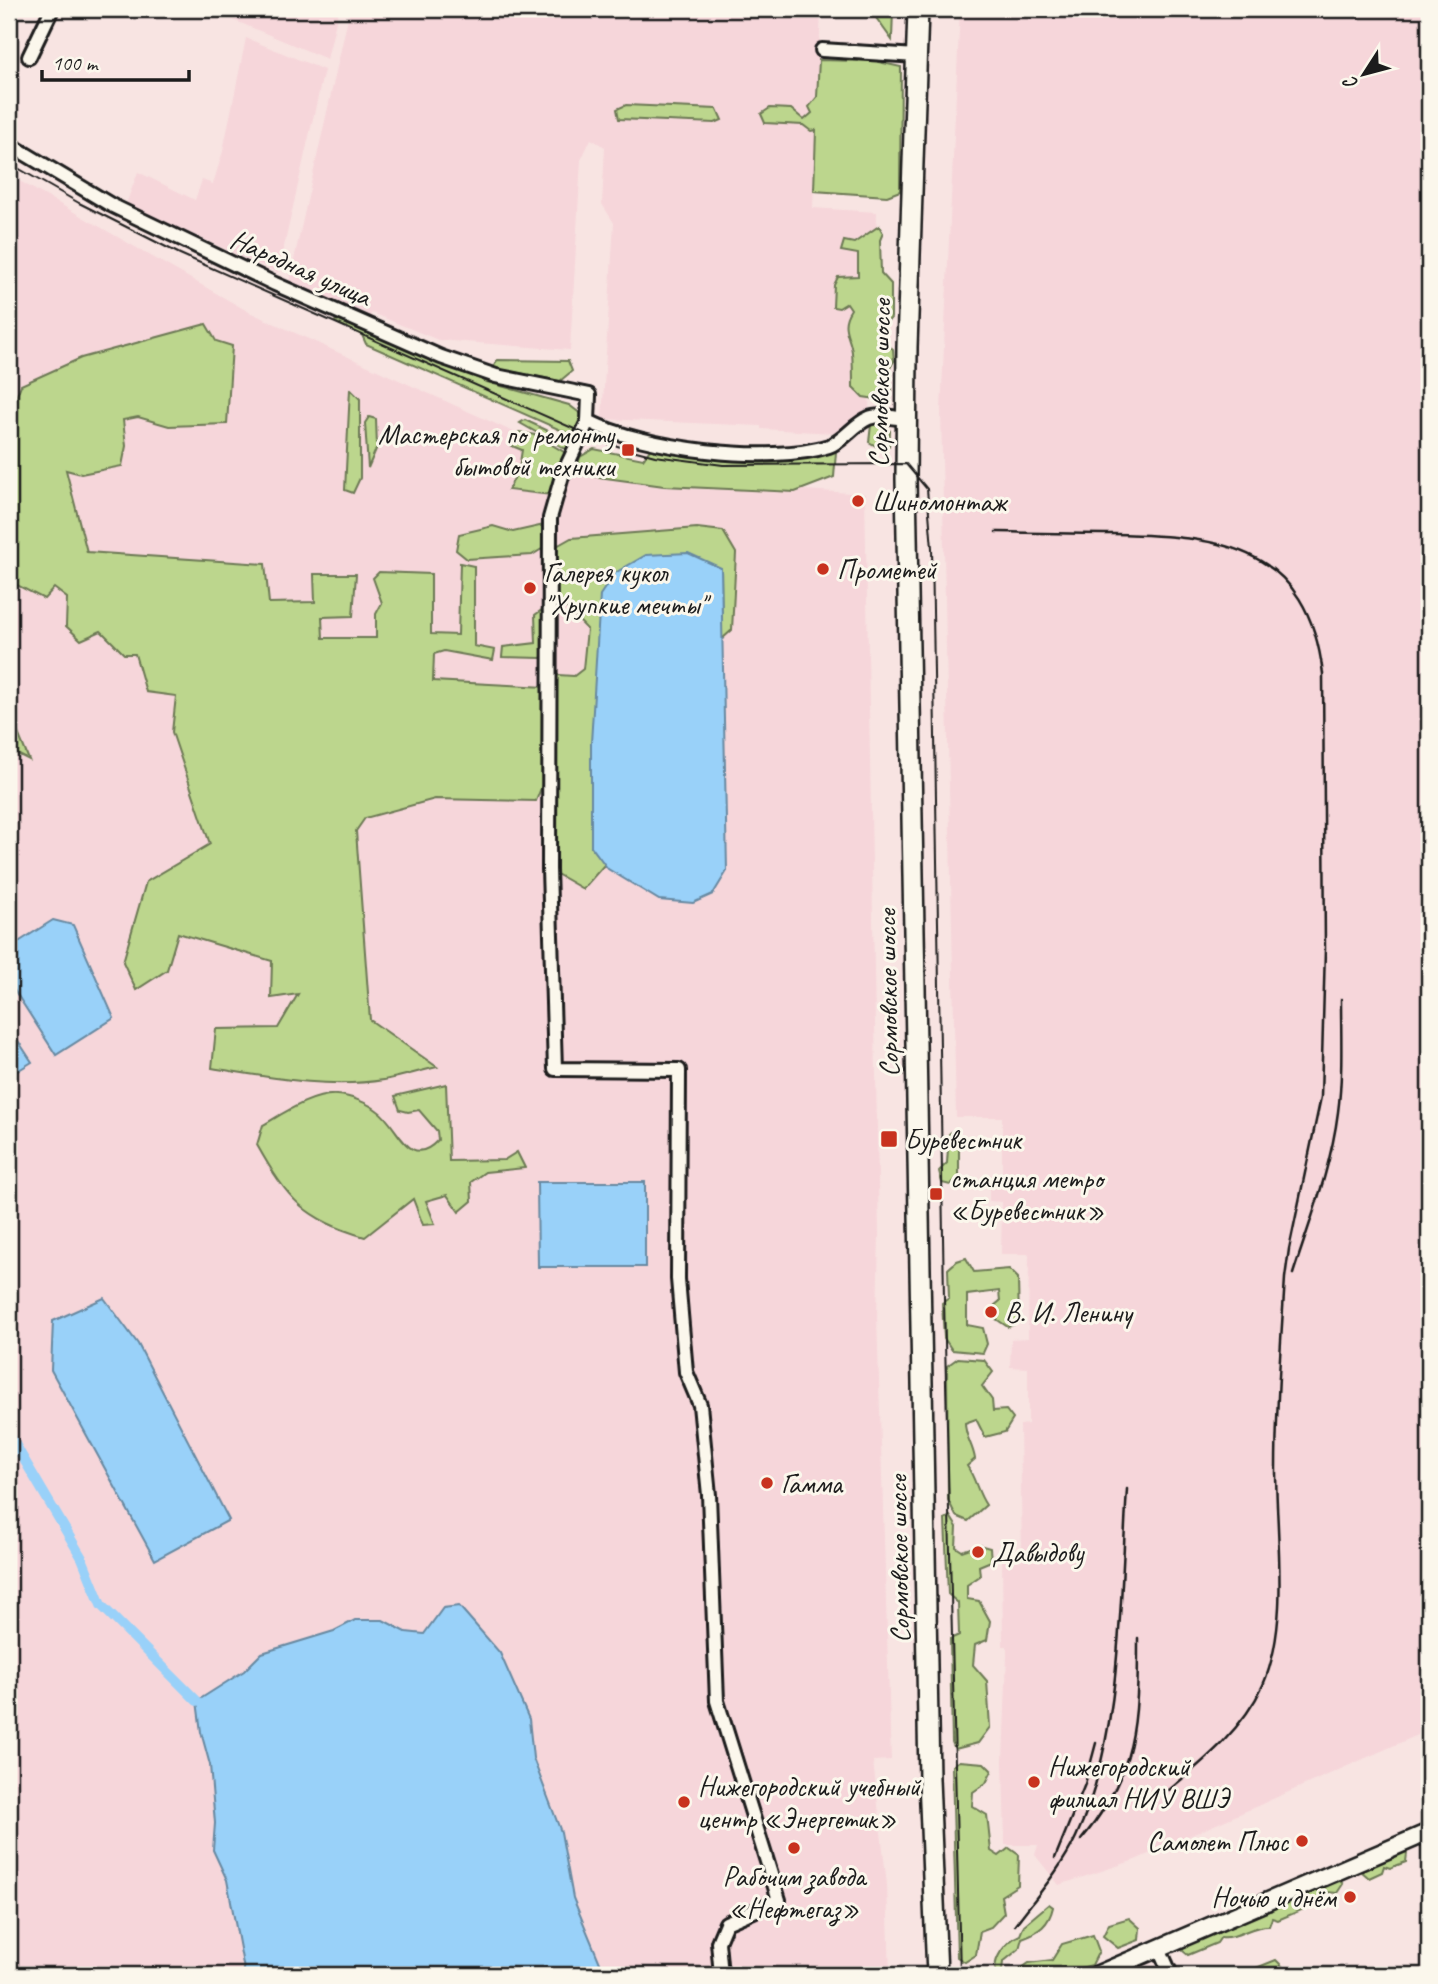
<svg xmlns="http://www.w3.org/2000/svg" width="1438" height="1984" viewBox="0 0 1438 1984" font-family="Caveat,sans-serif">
	<rect width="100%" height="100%" fill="#f8e4e2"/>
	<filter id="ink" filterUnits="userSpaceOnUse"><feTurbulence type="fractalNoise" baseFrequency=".0143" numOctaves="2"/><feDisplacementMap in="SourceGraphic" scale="14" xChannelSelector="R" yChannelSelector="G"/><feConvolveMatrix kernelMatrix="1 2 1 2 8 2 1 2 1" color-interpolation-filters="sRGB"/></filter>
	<g filter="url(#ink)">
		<!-- built -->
		<g fill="#f6d6da">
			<path d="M221,9H339L327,59L219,14Z"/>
			<path d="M350,9H821L813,208L877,212L869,410L834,433L761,429V426L602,419L614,223L602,204L605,147L591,139L581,160L570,350L438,340L372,313L369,318L289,282Z"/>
			<path d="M960,9H1429V1730L1135,1860L1059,1885L1035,1855L1038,1845H1005L1003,1761L1007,1655V1646H1003L1002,1561L1022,1560L1020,1425L1028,1424V1368L1010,1367L1011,1339L1028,1338L1029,1254H1001L1002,1202L989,1201V1175L1002,1174V1117H956L941,410Z"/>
			<path d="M246,38L324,70L278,273L126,204L138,172L195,200L202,180L213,184L223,151Z"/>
			<path d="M9,175L249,312L613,477L865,494L879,1234L877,1317L891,1760L873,1761L887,1885L890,1975H9Z"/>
		</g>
		<!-- green -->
		<g fill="#bcd68d" stroke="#6c7954" stroke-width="2">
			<path d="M874,9H893L892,40L874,15Z"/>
			<path d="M861,57L877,58L878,62L901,67L900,191L887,196L814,191L816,130L811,131L803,125L765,123L761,114L770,108L791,109L804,120L812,113L809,107L817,97L819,60L858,61Z"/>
			<path d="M626,105L717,109L722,120L715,123L619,119L617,109Z"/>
			<path d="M879,226L883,233L880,240L881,273L891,284V318L885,325L884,342L893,349L894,361L887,373L892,390L876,399L863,397L853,387C853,376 853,364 852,352C850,335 839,327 851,309L847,303L839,308L833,307L834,285L838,277L858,276V254L841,251L844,241L854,243Z"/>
			<path d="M336,319L487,382L569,405L581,414L583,423L574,436L366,344L362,335L335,322Z"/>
			<path d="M206,324L216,341L232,346L227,424L169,426L138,417L123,420L126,446L122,466L81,474L66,470L87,552L265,564L269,603L315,602L314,574H356L353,616L322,617L323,638H376V614L382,603L373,578L379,572L431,574V634L458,635L460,563L474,566V646L495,650L493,660L444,651L434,654L433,681L545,687L544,780L536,801L435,799L365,818L356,831L370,1020L437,1067C419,1071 402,1077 384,1080C326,1089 269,1077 212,1068L216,1029L278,1028L298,994L271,998L272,961L178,933L167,970L136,990L123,962L146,882L210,844L172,732L176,696L146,692L135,654H124L101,631L81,640L66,626L67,598L54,588L44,599L9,581V415L21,385L81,358Z"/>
			<path d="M497,360L568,361L572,371L560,381L493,368Z"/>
			<path d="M350,389L360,399V478L353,493L345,490Z"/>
			<path d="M369,417L376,419L377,447L368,468L365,423Z"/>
			<path d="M525,420L572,442L569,451L520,423Z"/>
			<path d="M881,422L890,431L889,446L881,449L869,442L871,425Z"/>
			<path d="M519,432L535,435L569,455L551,495L508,490L519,469L522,450L512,446Z"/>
			<path d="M652,447L802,456L836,452L834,477L795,492L664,486L576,474L580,457L594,449L643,459Z"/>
			<path d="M544,525L545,547L532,555L467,559L456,550L459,534L493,526L513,532Z"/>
			<path d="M697,528L723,531L736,553L732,630L722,639L721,568L591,846L605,864L583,889L555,873L554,679L558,675L574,676L583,669L587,629L556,597L555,547L571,538Z"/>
			<path d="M543,609L545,652L541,658L502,657L503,647L536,643L535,615Z"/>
			<path d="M9,711L29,760L9,750Z"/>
			<path d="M446,1084L449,1161L504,1160L517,1152L525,1168L485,1172L471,1182L472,1201L459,1212L447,1195L426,1201L435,1224L423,1225L413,1199L365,1237C304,1219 288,1200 257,1145L263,1125C282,1114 315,1092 338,1095C350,1096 368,1103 378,1111C398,1124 408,1172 438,1140L437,1131L419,1110L408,1112L400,1110L395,1096Z"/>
			<path d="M954,1130L959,1136V1177L950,1185L942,1183L939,1171L947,1163L949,1134Z"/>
			<path d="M966,1258L974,1272L1009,1269L1018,1278L1019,1322L1008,1327L996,1319L994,1306L1000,1301L999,1291L967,1295V1325L983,1328L987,1344L983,1353L952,1350L944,1338L942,1303L949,1298L948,1269L957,1261Z"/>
			<path d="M958,1358L984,1360L993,1372L982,1386L992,1400L993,1411L1006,1410L1013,1419L1005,1432L985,1437L976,1419L965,1423C965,1437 973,1445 975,1459L967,1466C976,1479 977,1492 986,1505L968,1521L956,1516L948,1500L947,1366Z"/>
			<path d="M950,1516L957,1527L956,1547L962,1551L979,1545L990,1548L991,1561L979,1566L980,1576L967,1585V1599L979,1601L990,1621L987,1640L975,1645L973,1665L987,1681L990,1727L978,1743L955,1749L952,1742L950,1639L959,1635L958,1603L948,1594L945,1519Z"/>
			<path d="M959,1761L984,1763L992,1771L986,1783L973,1792L972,1806L987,1815L991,1851L999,1856L1009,1848L1019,1855L1018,1885L1001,1896L1004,1913L991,1927L980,1931L976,1955L965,1962L957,1957L952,1766Z"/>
			<path d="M1401,1848L1407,1853L1406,1862L1390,1868L1384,1866L1382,1872L1369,1878L1361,1871L1364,1862L1377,1856L1383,1861L1387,1853Z"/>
			<path d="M1336,1877L1343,1884L1337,1893L1326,1892L1318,1903L1278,1920L1272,1918L1269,1926C1251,1925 1238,1939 1221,1937L1217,1943L1188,1955L1182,1950L1183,1942L1210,1930L1220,1932C1228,1919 1256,1908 1271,1911L1277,1902Z"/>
			<path d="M1049,1904L1053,1907C1049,1925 1039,1932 1022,1938L1019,1949L1003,1962L1002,1971L996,1974C992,1959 1006,1941 1020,1935L1024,1925Z"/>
			<path d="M1129,1918L1140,1928L1139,1940L1118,1948L1103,1936L1109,1924Z"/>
			<path d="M1093,1935L1099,1951L1092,1965C1065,1973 1041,1975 1012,1975L1029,1963L1052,1960L1062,1944Z"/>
			<path d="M1276,1960L1288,1972L1287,1975H1254L1256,1968Z"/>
		</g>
		<!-- water -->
		<g fill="#99d1f9" stroke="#6789a1" stroke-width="2">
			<path d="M688,553L721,568L727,871L713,894L693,903L659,900L608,869L591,846V743L600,595L615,573L646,555Z"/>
			<path d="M53,920L73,925L114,1018L56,1055L9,982V948Z"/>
			<path d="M9,1027L32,1062L9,1076Z"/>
			<path d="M537,1182H645V1267H538Z"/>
			<path d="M104,1298L138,1344L229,1520L155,1560L51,1370L53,1321Z"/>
			<path d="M459,1606L500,1653L529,1719L533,1758L561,1832L573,1898L605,1975H245L227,1880L213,1850L215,1823L210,1765L201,1732L197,1701L244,1671L262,1653L334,1631L355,1620H383L406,1632L424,1634L443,1608Z"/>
		</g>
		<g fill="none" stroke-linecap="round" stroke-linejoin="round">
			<!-- canal -->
			<path stroke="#99d1f9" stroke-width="10" d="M9,1434L82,1558L101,1605L197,1701"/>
			<defs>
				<g id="street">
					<path d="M822,50L917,56"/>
					<path d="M29,57L52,9"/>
					<path d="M9,144L111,205L275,284L441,357L496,376L589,395L588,421L562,476L550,518L549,869L555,1069L679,1070L678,1279L686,1372L700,1405L709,1495L717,1701L779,1900L726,1923L718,1942L721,1975"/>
					<path d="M588,421C643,449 770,465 829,446C844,441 854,424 869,418C878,414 896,418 906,419"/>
					<path d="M1159,1948L1171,1975"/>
				</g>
				<path id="secondary" d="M1096,1975L1429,1832"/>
				<path id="primary" d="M918,9L907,347L906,479L929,1779L937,1975"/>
			</defs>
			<!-- street casing -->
			<use href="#street" stroke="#1c1c1c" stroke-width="18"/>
			<!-- secondary casing -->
			<use href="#secondary" stroke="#1c1c1c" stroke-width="21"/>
			<!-- primary casing -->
			<use href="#primary" stroke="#1c1c1c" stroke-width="24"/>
			<!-- street -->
			<use href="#street" stroke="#fbf7ec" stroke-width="12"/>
			<!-- secondary -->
			<use href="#secondary" stroke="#fbf7ec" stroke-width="16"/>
			<!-- primary -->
			<use href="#primary" stroke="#fbf7ec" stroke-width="19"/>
			<!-- tram -->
			<path stroke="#1c1c1c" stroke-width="2" d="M9,163L79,203L180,254L606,443L655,456L723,465L906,464L927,489L932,548L944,1299L960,1975"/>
			<!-- rail -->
			<g stroke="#1c1c1c" stroke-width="2.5">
				<path d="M996,532C1036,533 1075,534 1114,534C1223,536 1308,547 1323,674L1325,949L1321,1097L1289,1249L1285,1278C1281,1342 1276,1405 1276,1469C1276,1536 1290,1623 1263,1685C1243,1729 1205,1760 1169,1790"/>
				<path d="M1293,1274C1310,1221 1331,1168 1338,1112C1343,1075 1341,1036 1341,999"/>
				<path d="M1423,1670L1429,1666"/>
				<path d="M1081,1840C1137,1773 1138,1722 1138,1638"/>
				<path d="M1055,1858L1085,1784L1096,1743"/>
				<path d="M1015,1925C1036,1897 1061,1869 1076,1837C1122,1739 1120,1597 1127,1489"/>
			</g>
		</g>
	</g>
	<!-- markers -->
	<g fill="#c8321e" stroke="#fbf7ec" stroke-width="2.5">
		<rect x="621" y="443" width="14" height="14" rx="3.5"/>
		<circle cx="858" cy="501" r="7"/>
		<circle cx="823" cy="569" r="7"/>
		<circle cx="530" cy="588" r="7"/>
		<rect x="880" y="1130" width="18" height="18" rx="3.5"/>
		<rect x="929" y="1187" width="14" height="14" rx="3.5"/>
		<circle cx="991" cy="1312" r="7"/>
		<circle cx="767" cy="1483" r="7"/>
		<circle cx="978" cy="1552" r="7"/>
		<circle cx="1034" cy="1782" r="7"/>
		<circle cx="684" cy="1802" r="7"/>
		<circle cx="1302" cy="1841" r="7"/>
		<circle cx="794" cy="1848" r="7"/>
		<circle cx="1350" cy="1897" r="7"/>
	</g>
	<g text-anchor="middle" stroke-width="6" stroke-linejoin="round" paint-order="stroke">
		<!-- street labels -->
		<g font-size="28" fill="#1c1c1c" stroke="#fbf7ec">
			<text transform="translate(301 267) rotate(24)" y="10">Народная улица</text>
			<text transform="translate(879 383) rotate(-89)" y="10">Сормовское шоссе</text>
			<text transform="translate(887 993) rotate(-91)" y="10">Сормовское шоссе</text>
			<text transform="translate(898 1559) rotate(-91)" y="10">Сормовское шоссе</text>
		</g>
		<!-- poi labels -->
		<g font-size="28" fill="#1c1c1c" stroke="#fbf7ec" text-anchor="start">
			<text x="614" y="444" text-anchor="end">Мастерская по ремонту<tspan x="614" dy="32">бытовой техники</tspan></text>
			<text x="872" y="511">Шиномонтаж</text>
			<text x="837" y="579">Прометей</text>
			<text x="544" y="582">Галерея кукол<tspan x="544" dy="32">"Хрупкие мечты"</tspan></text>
			<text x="905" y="1149">Буревестник</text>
			<text x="950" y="1188">станция метро<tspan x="950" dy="32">«Буревестник»</tspan></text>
			<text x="1005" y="1322">В. И. Ленину</text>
			<text x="781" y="1493">Гамма</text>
			<text x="992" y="1562">Давыдову</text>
			<text x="1048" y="1776">Нижегородский<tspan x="1048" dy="32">филиал НИУ ВШЭ</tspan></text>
			<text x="698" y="1796">Нижегородский учебный<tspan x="698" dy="32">центр «Энергетик»</tspan></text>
			<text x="1288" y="1851" text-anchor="end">Самолет Плюс</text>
			<text x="794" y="1886" text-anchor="middle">Рабочим завода<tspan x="794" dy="32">«Нефтегаз»</tspan></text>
			<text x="1336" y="1907" text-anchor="end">Ночью и днём</text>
		</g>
	</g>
	<!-- margin -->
	<rect width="1438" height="1984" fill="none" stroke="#fbf7ec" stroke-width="35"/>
	<rect x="18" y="18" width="1403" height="1949" fill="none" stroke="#1c1c1c" stroke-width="2.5" filter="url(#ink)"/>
	<!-- north arrow -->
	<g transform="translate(1364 74) rotate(234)" stroke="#fbf7ec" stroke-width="5" paint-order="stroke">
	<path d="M0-5L12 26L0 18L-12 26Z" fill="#1c1c1c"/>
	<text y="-10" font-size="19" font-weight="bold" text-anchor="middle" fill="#1c1c1c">С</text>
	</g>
	<!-- scale -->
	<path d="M42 70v10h147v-10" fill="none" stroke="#1c1c1c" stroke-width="3.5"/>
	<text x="52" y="70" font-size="21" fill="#1c1c1c" stroke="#fbf7ec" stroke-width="5" paint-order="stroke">100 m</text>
</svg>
